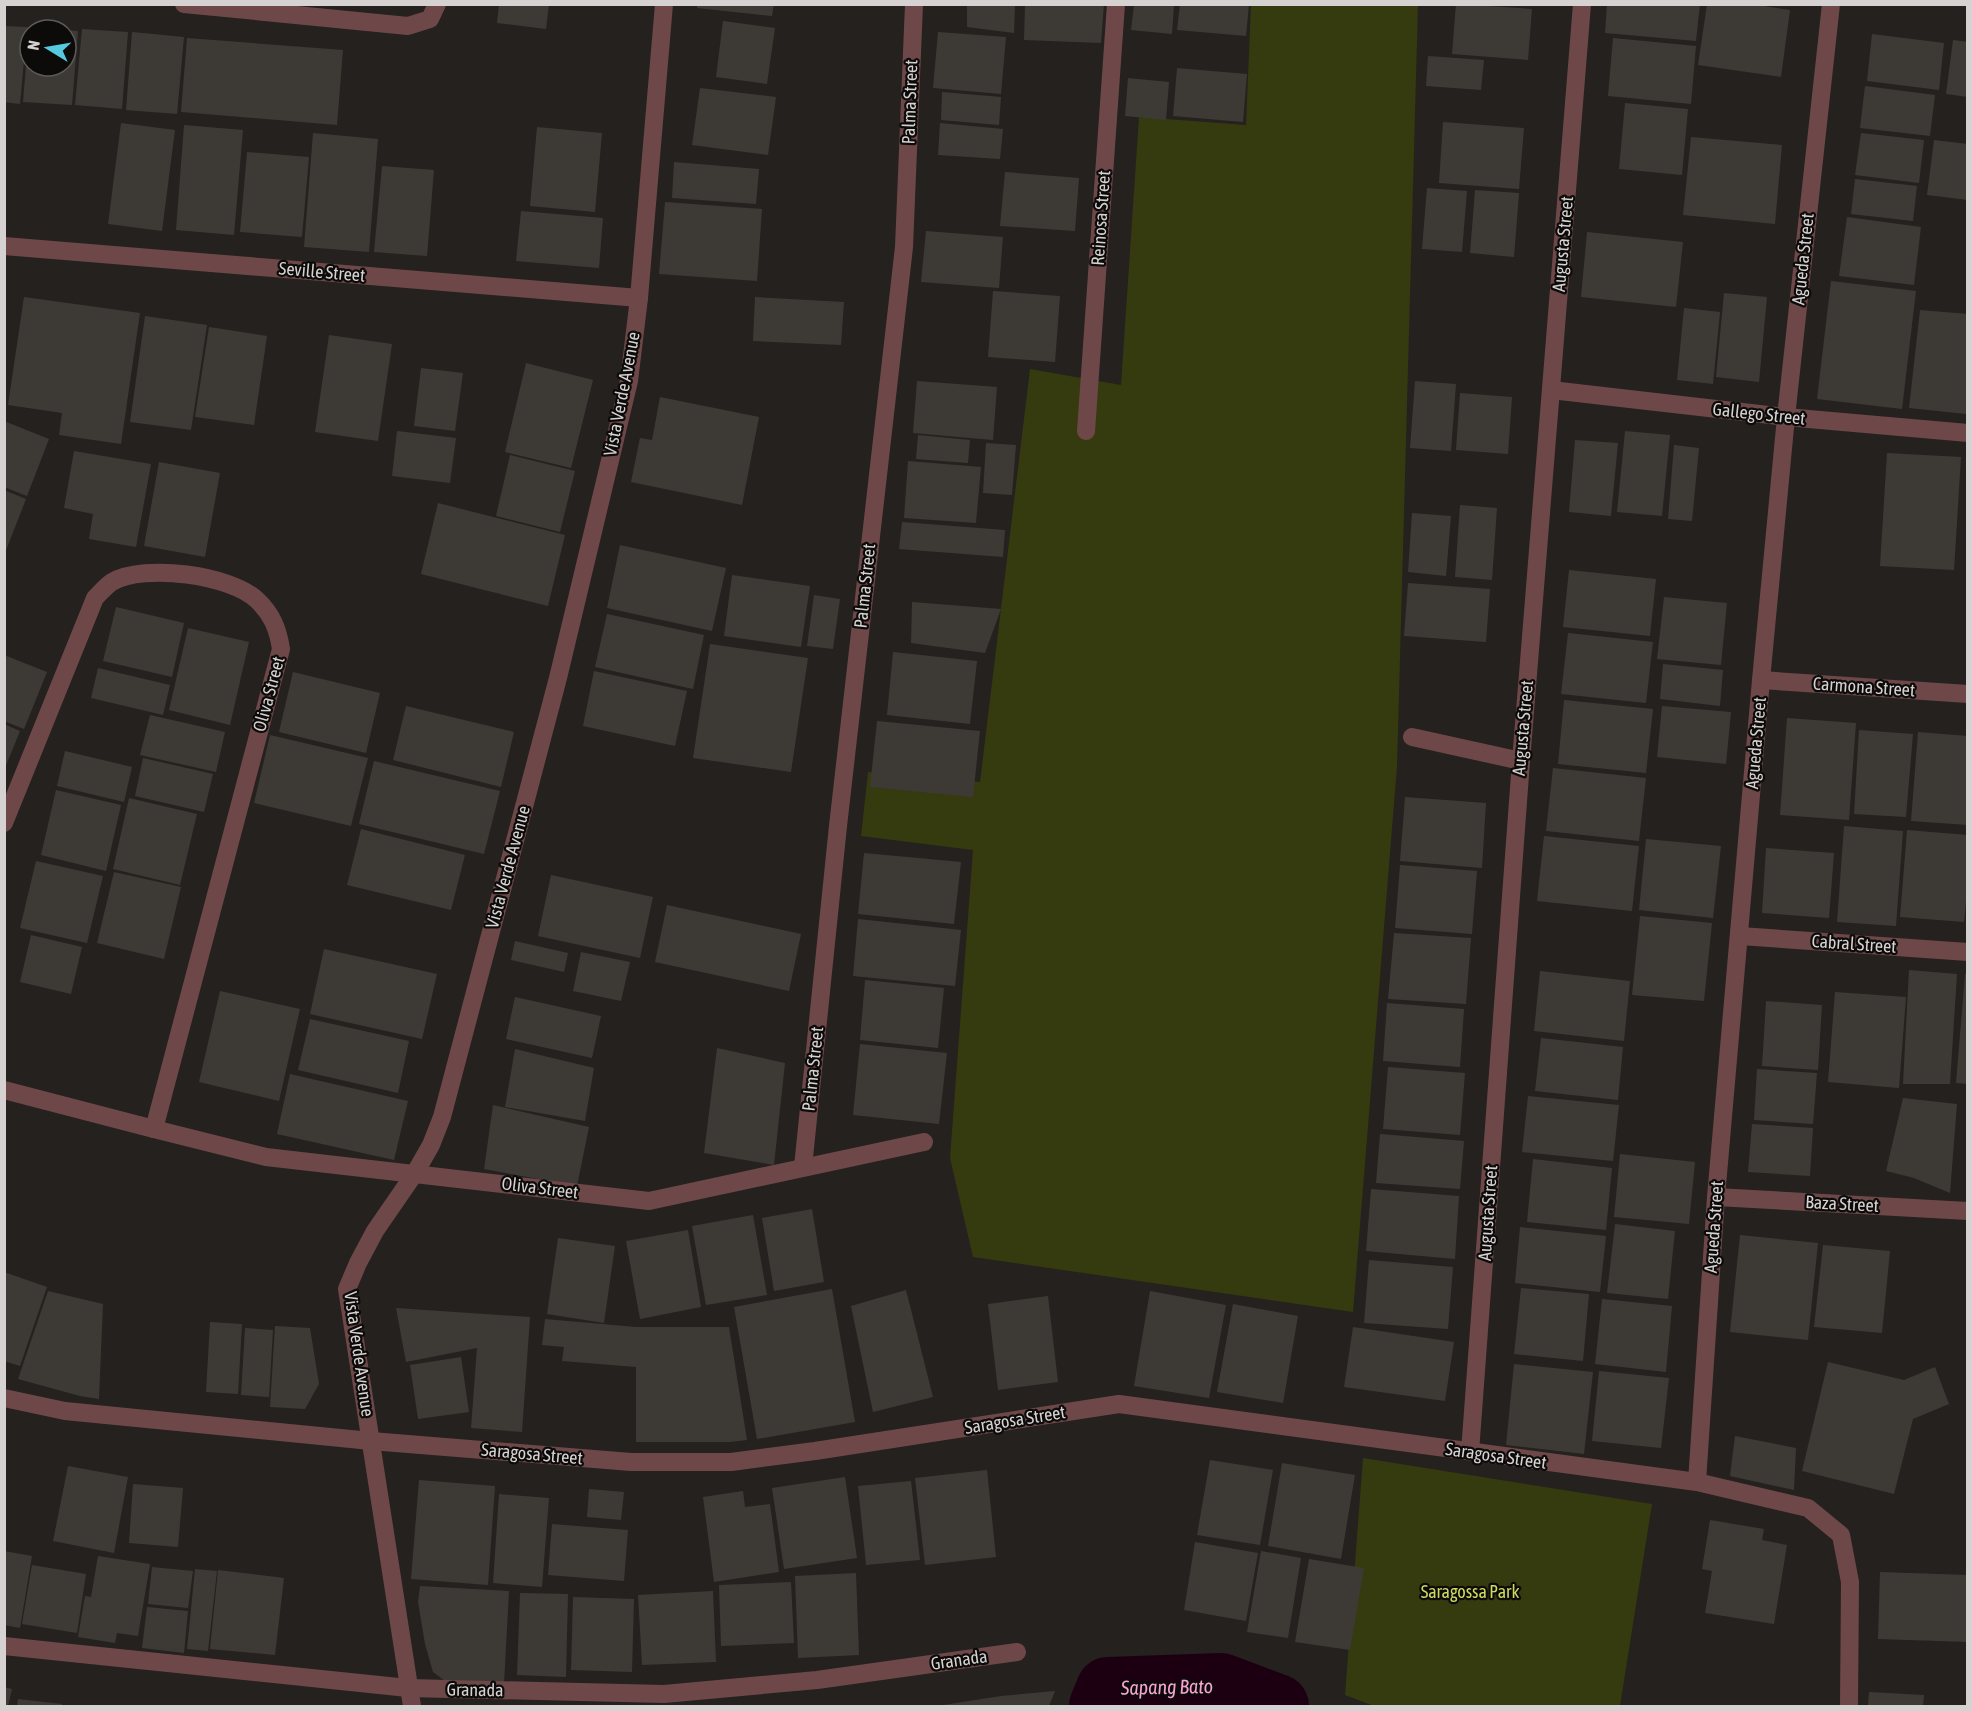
<svg xmlns="http://www.w3.org/2000/svg" width="1972" height="1711" viewBox="0 0 1972 1711" font-family="'Asap Condensed',sans-serif">
	<rect width="100%" height="100%" fill="#25211f"/>
	<!-- green -->
	<g fill="#363a0f">
		<path d="M1251,5H1418L1397,766L1353,1312L973,1257L950,1158L973,850L861,836L868,772L980,782L1030,369L1121,385L1139,117L1246,125Z"/>
		<path d="M1363,1458L1652,1504L1620,1706H1374L1345,1695Z"/>
	</g>
	<g fill="none" stroke-linecap="round" stroke-linejoin="round">
		<!-- river -->
		<path stroke="#1c0011" stroke-width="64" d="M1101,1706L1108,1689L1221,1685L1277,1706"/>
	</g>
	<!-- building -->
	<g fill="#3d3a36">
		<path d="M499,4H549L546,29L497,23Z"/>
		<path d="M697,4H774L772,16L697,8Z"/>
		<path d="M967,4H1015L1014,33L967,27Z"/>
		<path d="M1025,4H1104L1101,43L1024,40Z"/>
		<path d="M1180,4H1249L1246,36L1177,30Z"/>
		<path d="M1456,4L1532,9L1528,60L1452,54Z"/>
		<path d="M1607,4H1700L1696,41L1605,33Z"/>
		<path d="M1707,4H1751L1790,10L1781,77L1698,65Z"/>
		<path d="M1134,5H1174L1172,34L1131,30Z"/>
		<path d="M723,21L775,28L767,84L716,77Z"/>
		<path d="M4,26L27,27L20,104L4,102Z"/>
		<path d="M82,29L128,32L122,109L75,105Z"/>
		<path d="M66,30L78,31L72,105L23,102L28,42H30V66H66Z"/>
		<path d="M132,32L184,37L177,114L126,110Z"/>
		<path d="M938,32L1006,37L1001,94L933,88Z"/>
		<path d="M1872,34L1944,43L1939,90L1867,81Z"/>
		<path d="M187,38L343,50L337,125L181,112Z"/>
		<path d="M1613,38L1696,46L1691,104L1608,96Z"/>
		<path d="M1953,40L1968,42V97L1946,94Z"/>
		<path d="M1428,56L1484,60L1481,90L1426,86Z"/>
		<path d="M1177,68L1247,74L1243,122L1173,116Z"/>
		<path d="M1128,78L1169,82L1166,120L1125,116Z"/>
		<path d="M1865,86L1935,95L1930,136L1860,128Z"/>
		<path d="M700,88L776,97L768,155L692,145Z"/>
		<path d="M942,92L1001,97L999,125L941,120Z"/>
		<path d="M1625,103L1688,109L1682,175L1619,169Z"/>
		<path d="M1443,122L1524,128L1519,189L1439,183Z"/>
		<path d="M121,123L175,130L162,231L108,224Z"/>
		<path d="M940,123L1003,129L1000,159L938,155Z"/>
		<path d="M184,125L243,130L234,235L176,230Z"/>
		<path d="M537,127L602,133L595,212L530,206Z"/>
		<path d="M313,133L378,139L369,252L304,247Z"/>
		<path d="M1861,133L1924,140L1919,183L1855,175Z"/>
		<path d="M1691,137L1782,145L1775,224L1683,215Z"/>
		<path d="M1934,140L1968,144V200L1927,195Z"/>
		<path d="M247,152L309,157L302,237L240,232Z"/>
		<path d="M674,162L759,169L756,204L672,198Z"/>
		<path d="M382,166L434,170L427,256L374,252Z"/>
		<path d="M1005,172L1079,178L1075,231L1000,226Z"/>
		<path d="M1855,179L1917,186L1913,221L1851,214Z"/>
		<path d="M1427,188L1467,191L1462,252L1422,249Z"/>
		<path d="M1475,190L1519,193L1514,257L1470,253Z"/>
		<path d="M665,202L762,209L757,281L659,274Z"/>
		<path d="M521,211L603,218L599,268L516,261Z"/>
		<path d="M1847,217L1921,227L1914,285L1839,276Z"/>
		<path d="M926,231L1003,237L999,288L921,282Z"/>
		<path d="M1587,232L1683,242L1676,307L1581,297Z"/>
		<path d="M1831,281L1916,291L1902,409L1817,399Z"/>
		<path d="M993,291L1060,296L1055,362L988,357Z"/>
		<path d="M1724,293L1767,297L1759,382L1716,377Z"/>
		<path d="M24,297L140,313L121,444L59,435L62,413L8,405Z"/>
		<path d="M755,297L844,302L841,345L753,341Z"/>
		<path d="M1684,308L1720,312L1713,384L1677,380Z"/>
		<path d="M1920,310L1968,314V395L1966,414L1909,408Z"/>
		<path d="M145,316L207,325L191,430L130,422Z"/>
		<path d="M209,327L267,336L254,425L195,417Z"/>
		<path d="M329,335L392,344L378,441L315,432Z"/>
		<path d="M526,363L593,380L571,468L505,452Z"/>
		<path d="M421,368L463,373L455,431L414,426Z"/>
		<path d="M917,381L997,387L993,440L913,433Z"/>
		<path d="M1415,381L1456,384L1451,451L1410,448Z"/>
		<path d="M1460,393L1512,397L1508,454L1456,450Z"/>
		<path d="M660,397L759,417L742,505L631,482L640,438L652,440Z"/>
		<path d="M4,421L49,439L27,496L4,487Z"/>
		<path d="M397,431L456,438L450,483L392,476Z"/>
		<path d="M1625,431L1670,435L1662,516L1617,512Z"/>
		<path d="M918,435L970,440L968,463L916,459Z"/>
		<path d="M1575,440L1618,443L1611,516L1569,512Z"/>
		<path d="M986,443L1016,445L1012,495L983,493Z"/>
		<path d="M1674,445L1699,448L1692,521L1668,519Z"/>
		<path d="M74,451L151,464L136,547L89,539L93,514L64,508Z"/>
		<path d="M1887,453L1961,457L1954,570L1880,566Z"/>
		<path d="M510,455L575,471L560,532L496,516Z"/>
		<path d="M908,461L981,467L976,523L904,518Z"/>
		<path d="M159,462L220,473L205,557L144,546Z"/>
		<path d="M4,490L26,499L5,553H4Z"/>
		<path d="M438,503L565,535L548,606L421,574Z"/>
		<path d="M1460,505L1497,508L1492,580L1455,577Z"/>
		<path d="M1412,513L1451,516L1446,576L1408,572Z"/>
		<path d="M902,522L1005,530L1003,557L899,549Z"/>
		<path d="M620,545L726,568L712,631L607,608Z"/>
		<path d="M1569,570L1656,579L1650,636L1563,627Z"/>
		<path d="M732,575L810,586L801,647L724,636Z"/>
		<path d="M1408,583L1490,589L1486,642L1404,636Z"/>
		<path d="M814,595L840,599L833,649L807,646Z"/>
		<path d="M1664,597L1727,603L1721,665L1657,659Z"/>
		<path d="M912,602L1001,609L985,653L911,643Z"/>
		<path d="M116,607L184,623L172,677L103,661Z"/>
		<path d="M607,614L704,635L693,689L595,667Z"/>
		<path d="M188,628L249,642L230,725L169,710Z"/>
		<path d="M1568,633L1653,642L1646,703L1561,694Z"/>
		<path d="M710,644L808,658L791,772L693,758Z"/>
		<path d="M893,652L977,661L970,724L887,715Z"/>
		<path d="M4,655L47,672L24,729L4,721Z"/>
		<path d="M1663,664L1723,670L1720,706L1660,699Z"/>
		<path d="M98,668L170,685L163,715L91,698Z"/>
		<path d="M594,671L687,691L675,746L583,726Z"/>
		<path d="M293,672L380,693L366,753L279,732Z"/>
		<path d="M1564,700L1653,709L1646,773L1558,764Z"/>
		<path d="M406,706L514,732L501,787L393,760Z"/>
		<path d="M1662,706L1731,712L1726,764L1657,757Z"/>
		<path d="M150,715L225,732L216,772L140,755Z"/>
		<path d="M1787,718L1856,723L1849,820L1780,815Z"/>
		<path d="M877,721L980,731L973,797L870,787Z"/>
		<path d="M4,724L20,731L5,768H4Z"/>
		<path d="M1859,730L1913,734L1906,817L1854,814Z"/>
		<path d="M1918,732L1968,736V825L1911,821Z"/>
		<path d="M270,735L368,758L351,826L254,803Z"/>
		<path d="M65,751L132,767L124,802L57,786Z"/>
		<path d="M143,758L213,774L204,812L135,796Z"/>
		<path d="M374,761L500,791L484,854L359,824Z"/>
		<path d="M1553,768L1646,778L1639,841L1546,831Z"/>
		<path d="M56,790L121,805L106,871L41,855Z"/>
		<path d="M1405,797L1486,803L1482,868L1400,861Z"/>
		<path d="M129,798L197,814L180,885L113,869Z"/>
		<path d="M1844,826L1903,831L1896,926L1837,922Z"/>
		<path d="M361,829L465,855L451,910L347,885Z"/>
		<path d="M1907,830L1968,835V880L1964,922L1900,917Z"/>
		<path d="M1544,836L1639,846L1632,911L1537,901Z"/>
		<path d="M1646,839L1721,846L1713,918L1639,910Z"/>
		<path d="M1766,848L1834,853L1829,918L1762,913Z"/>
		<path d="M864,853L961,862L954,924L858,914Z"/>
		<path d="M36,861L103,876L87,943L20,928Z"/>
		<path d="M1400,865L1477,871L1472,934L1395,928Z"/>
		<path d="M114,872L181,887L164,959L97,943Z"/>
		<path d="M551,875L653,897L640,958L538,936Z"/>
		<path d="M667,905L801,934L789,991L655,962Z"/>
		<path d="M1640,916L1712,923L1704,1001L1632,995Z"/>
		<path d="M858,919L961,930L955,986L853,976Z"/>
		<path d="M1394,933L1471,938L1466,1004L1388,999Z"/>
		<path d="M31,935L82,947L71,994L20,982Z"/>
		<path d="M515,941L568,953L564,972L511,960Z"/>
		<path d="M324,949L437,974L422,1039L310,1014Z"/>
		<path d="M581,952L630,962L621,1001L573,991Z"/>
		<path d="M1909,970L1957,974L1950,1084H1903Z"/>
		<path d="M1540,971L1630,981L1624,1041L1534,1031Z"/>
		<path d="M1965,974H1968V1084L1956,1083Z"/>
		<path d="M865,980L944,988L938,1048L860,1040Z"/>
		<path d="M220,991L300,1009L279,1101L199,1082Z"/>
		<path d="M1835,992L1906,997L1899,1088L1828,1082Z"/>
		<path d="M515,997L601,1016L592,1058L506,1039Z"/>
		<path d="M1766,1001L1822,1005L1818,1070L1762,1066Z"/>
		<path d="M1387,1003L1464,1009L1460,1067L1383,1061Z"/>
		<path d="M310,1019L409,1041L398,1093L298,1070Z"/>
		<path d="M1541,1038L1623,1047L1618,1100L1535,1091Z"/>
		<path d="M860,1044L947,1053L939,1124L853,1115Z"/>
		<path d="M717,1048L785,1063L774,1165L704,1153Z"/>
		<path d="M515,1049L594,1068L585,1121L505,1107Z"/>
		<path d="M1388,1067L1465,1073L1460,1135L1383,1129Z"/>
		<path d="M1757,1069L1817,1073L1813,1124L1754,1120Z"/>
		<path d="M290,1074L408,1101L394,1160L277,1134Z"/>
		<path d="M1528,1096L1619,1105L1613,1161L1522,1152Z"/>
		<path d="M1903,1098L1957,1104L1950,1193L1914,1178L1886,1171Z"/>
		<path d="M493,1105L589,1127L577,1186L484,1169Z"/>
		<path d="M1752,1124L1813,1128L1810,1176L1748,1172Z"/>
		<path d="M1380,1134L1464,1141L1460,1189L1376,1183Z"/>
		<path d="M1620,1154L1695,1162L1689,1224L1614,1217Z"/>
		<path d="M1533,1159L1612,1168L1606,1230L1527,1222Z"/>
		<path d="M1371,1189L1459,1196L1455,1259L1366,1251Z"/>
		<path d="M812,1209L824,1282L774,1291L762,1218Z"/>
		<path d="M753,1215L767,1295L706,1305L692,1226Z"/>
		<path d="M1615,1224L1675,1231L1668,1299L1607,1293Z"/>
		<path d="M1520,1227L1606,1236L1600,1292L1515,1283Z"/>
		<path d="M688,1230L701,1307L640,1319L626,1241Z"/>
		<path d="M1740,1235L1818,1243L1808,1340L1730,1332Z"/>
		<path d="M558,1238L615,1246L604,1323L547,1314Z"/>
		<path d="M1823,1245L1890,1251L1882,1333L1814,1327Z"/>
		<path d="M1369,1260L1453,1267L1448,1329L1364,1323Z"/>
		<path d="M4,1272L47,1287L20,1366L4,1361Z"/>
		<path d="M1521,1288L1589,1294L1583,1361L1514,1354Z"/>
		<path d="M832,1289L855,1422L757,1439L734,1307Z"/>
		<path d="M906,1290L933,1397L873,1412L851,1306Z"/>
		<path d="M48,1291L103,1304L99,1399L80,1396L18,1379Z"/>
		<path d="M1150,1291L1226,1305L1209,1398L1134,1386Z"/>
		<path d="M1048,1296L1058,1382L998,1390L988,1304Z"/>
		<path d="M1602,1299L1672,1306L1666,1372L1595,1364Z"/>
		<path d="M1233,1304L1298,1316L1283,1403L1217,1392Z"/>
		<path d="M396,1308L530,1317L522,1432L471,1428L477,1348L406,1362Z"/>
		<path d="M545,1319L636,1327H729L747,1440L730,1442H636V1367L562,1361L564,1347L542,1345Z"/>
		<path d="M210,1322L242,1324L238,1394L206,1392Z"/>
		<path d="M275,1326L310,1328L319,1384L305,1409L270,1407Z"/>
		<path d="M1353,1327L1454,1342L1445,1401L1344,1387Z"/>
		<path d="M245,1328L273,1330L269,1397L241,1395Z"/>
		<path d="M461,1357L469,1412L418,1419L410,1365Z"/>
		<path d="M1828,1362L1904,1380L1935,1367L1949,1404L1913,1419L1894,1494L1802,1471Z"/>
		<path d="M1514,1364L1593,1372L1584,1454L1506,1445Z"/>
		<path d="M1599,1371L1669,1378L1661,1448L1592,1441Z"/>
		<path d="M1735,1436L1796,1448L1794,1490L1730,1476Z"/>
		<path d="M1210,1460L1273,1470L1260,1545L1197,1535Z"/>
		<path d="M1282,1463L1355,1475L1341,1559L1268,1546Z"/>
		<path d="M68,1466L128,1477L114,1553L53,1541Z"/>
		<path d="M987,1470L996,1557L925,1565L915,1478Z"/>
		<path d="M845,1477L857,1558L784,1569L772,1488Z"/>
		<path d="M419,1480L495,1486L488,1585L411,1579Z"/>
		<path d="M911,1481L920,1560L866,1565L858,1486Z"/>
		<path d="M133,1484L183,1488L178,1547L129,1543Z"/>
		<path d="M589,1489L624,1492L621,1520L587,1517Z"/>
		<path d="M743,1491L745,1507L770,1504L779,1572L714,1582L703,1497Z"/>
		<path d="M499,1494L549,1498L542,1587L493,1583Z"/>
		<path d="M1710,1520L1764,1529L1762,1540L1787,1545L1774,1624L1705,1613L1712,1571L1702,1569Z"/>
		<path d="M552,1524L628,1530L624,1581L548,1575Z"/>
		<path d="M1195,1542L1258,1553L1246,1621L1184,1610Z"/>
		<path d="M4,1551L32,1556L20,1628L4,1625Z"/>
		<path d="M1261,1551L1301,1558L1288,1638L1247,1632Z"/>
		<path d="M98,1556L150,1564L138,1636L117,1633L115,1643L78,1637L85,1596L91,1597Z"/>
		<path d="M1309,1559L1364,1568L1350,1650L1295,1642Z"/>
		<path d="M32,1565L86,1574L77,1633L22,1624Z"/>
		<path d="M152,1567L193,1571L188,1608L148,1604Z"/>
		<path d="M195,1569L217,1571L208,1651L187,1649Z"/>
		<path d="M218,1570L284,1578L275,1655L210,1649Z"/>
		<path d="M1880,1572L1968,1575V1642L1878,1639Z"/>
		<path d="M856,1573L859,1655L798,1658L795,1576Z"/>
		<path d="M791,1582L794,1643L721,1646L719,1585Z"/>
		<path d="M420,1586L509,1591L504,1684L452,1686L433,1672L425,1644L418,1602Z"/>
		<path d="M713,1591L716,1662L642,1665L638,1595Z"/>
		<path d="M520,1593L568,1594L566,1677L517,1675Z"/>
		<path d="M573,1597L634,1599L632,1672L571,1670Z"/>
		<path d="M147,1607L188,1611L184,1653L142,1648Z"/>
		<path d="M4,1687L12,1689L8,1706H4Z"/>
		<path d="M1055,1691L1049,1706H937L1001,1696Z"/>
		<path d="M1869,1692L1924,1695L1923,1706H1868Z"/>
		<path d="M18,1699L62,1704V1706H17Z"/>
	</g>
	<g fill="none" stroke-linecap="round" stroke-linejoin="round">
		<!-- minor -->
		<g stroke="#6e4849" stroke-width="18">
			<path d="M184,4L408,26L430,19L437,4"/>
			<path d="M4,246L639,298"/>
			<path d="M1551,390L1786,417L1968,433"/>
			<path d="M1086,431L1116,4"/>
			<path d="M1761,680L1968,694"/>
			<path d="M1412,737L1521,761"/>
			<path d="M4,823L95,598C100,593 106,586 112,582C144,563 231,575 257,600C272,614 278,629 281,649L154,1129L266,1157L649,1201L924,1142"/>
			<path d="M1740,936L1968,952"/>
			<path d="M4,1090L154,1129"/>
			<path d="M803,1167L838,826L904,247L914,4"/>
			<path d="M1716,1197L1968,1211"/>
			<path d="M4,1398L65,1411L371,1441L631,1462H731L815,1451L1119,1404L1697,1482L1808,1508L1841,1535L1850,1582L1849,1706"/>
			<path d="M1470,1452L1521,761L1582,4"/>
			<path d="M1697,1482L1716,1197L1761,680L1786,417L1831,4"/>
			<path d="M4,1646L408,1688L664,1694L817,1680L1017,1652"/>
			<path d="M412,1706L347,1289L358,1263L375,1231L415,1173L431,1145L442,1117L558,678L629,381L639,298L664,4"/>
		</g>
	</g>
	<g text-anchor="middle" stroke-width="4.5" stroke-linejoin="round" paint-order="stroke">
		<!-- street labels -->
		<g font-size="18" fill="#d5d2d1" stroke="#0d0b0a">
			<text transform="translate(910 102) rotate(-88)" y="6">Palma Street</text>
			<text transform="translate(1101 218) rotate(-86)" y="6">Reinosa Street</text>
			<text transform="translate(1563 244) rotate(-85)" y="6">Augusta Street</text>
			<text transform="translate(1803 259) rotate(-84)" y="6">Agueda Street</text>
			<text transform="translate(322 272) rotate(5)" y="6">Seville Street</text>
			<text transform="translate(622 394) rotate(-79)" y="6">Vista Verde Avenue</text>
			<text transform="translate(1759 414) rotate(6)" y="6">Gallego Street</text>
			<text transform="translate(865 586) rotate(-84)" y="6">Palma Street</text>
			<text transform="translate(1864 687) rotate(4)" y="6">Carmona Street</text>
			<text transform="translate(269 694) rotate(-75)" y="6">Oliva Street</text>
			<text transform="translate(1523 728) rotate(-85)" y="6">Augusta Street</text>
			<text transform="translate(1756 743) rotate(-85)" y="6">Agueda Street</text>
			<text transform="translate(508 867) rotate(-75)" y="6">Vista Verde Avenue</text>
			<text transform="translate(1854 944) rotate(4)" y="6">Cabral Street</text>
			<text transform="translate(813 1069) rotate(-84)" y="6">Palma Street</text>
			<text transform="translate(540 1188) rotate(7)" y="6">Oliva Street</text>
			<text transform="translate(1842 1204) rotate(3)" y="6">Baza Street</text>
			<text transform="translate(1488 1213) rotate(-86)" y="6">Augusta Street</text>
			<text transform="translate(1714 1227) rotate(-86)" y="6">Agueda Street</text>
			<text transform="translate(359 1354) rotate(82)" y="6">Vista Verde Avenue</text>
			<text transform="translate(1015 1420) rotate(-9)" y="6">Saragosa Street</text>
			<text transform="translate(532 1454) rotate(5)" y="6">Saragosa Street</text>
			<text transform="translate(1496 1456) rotate(8)" y="6">Saragosa Street</text>
			<text transform="translate(959 1660) rotate(-8)" y="6">Granada</text>
			<text transform="translate(475 1690) rotate(1)" y="6">Granada</text>
		</g>
		<!-- park labels -->
		<g font-size="18" fill="#cfdb5f" stroke="#0d0b0a">
			<text x="1470" y="1598">Saragossa Park</text>
		</g>
		<!-- water labels -->
		<g font-size="20" font-style="italic" fill="#f8a3d4" stroke="#0d0b0a">
			<text transform="translate(1167 1687) rotate(-1)" y="7">Sapang Bato</text>
		</g>
	</g>
	<!-- border -->
	<rect width="1972" height="1711" fill="none" stroke="#d5d2d1" stroke-width="12"/>
	<!-- north arrow -->
	<g transform="translate(48 48) rotate(281)"><circle r="28" fill="#0d0b0a" stroke="#5d5b5a" stroke-width="1.5"/>
	<path d="M0-4.5L10 22L0 15L-10 22Z" fill="#55cadf"/>
	<text y="-9" font-size="16" font-weight="bold" text-anchor="middle" fill="#d5d2d1">N</text>
	</g>
</svg>
